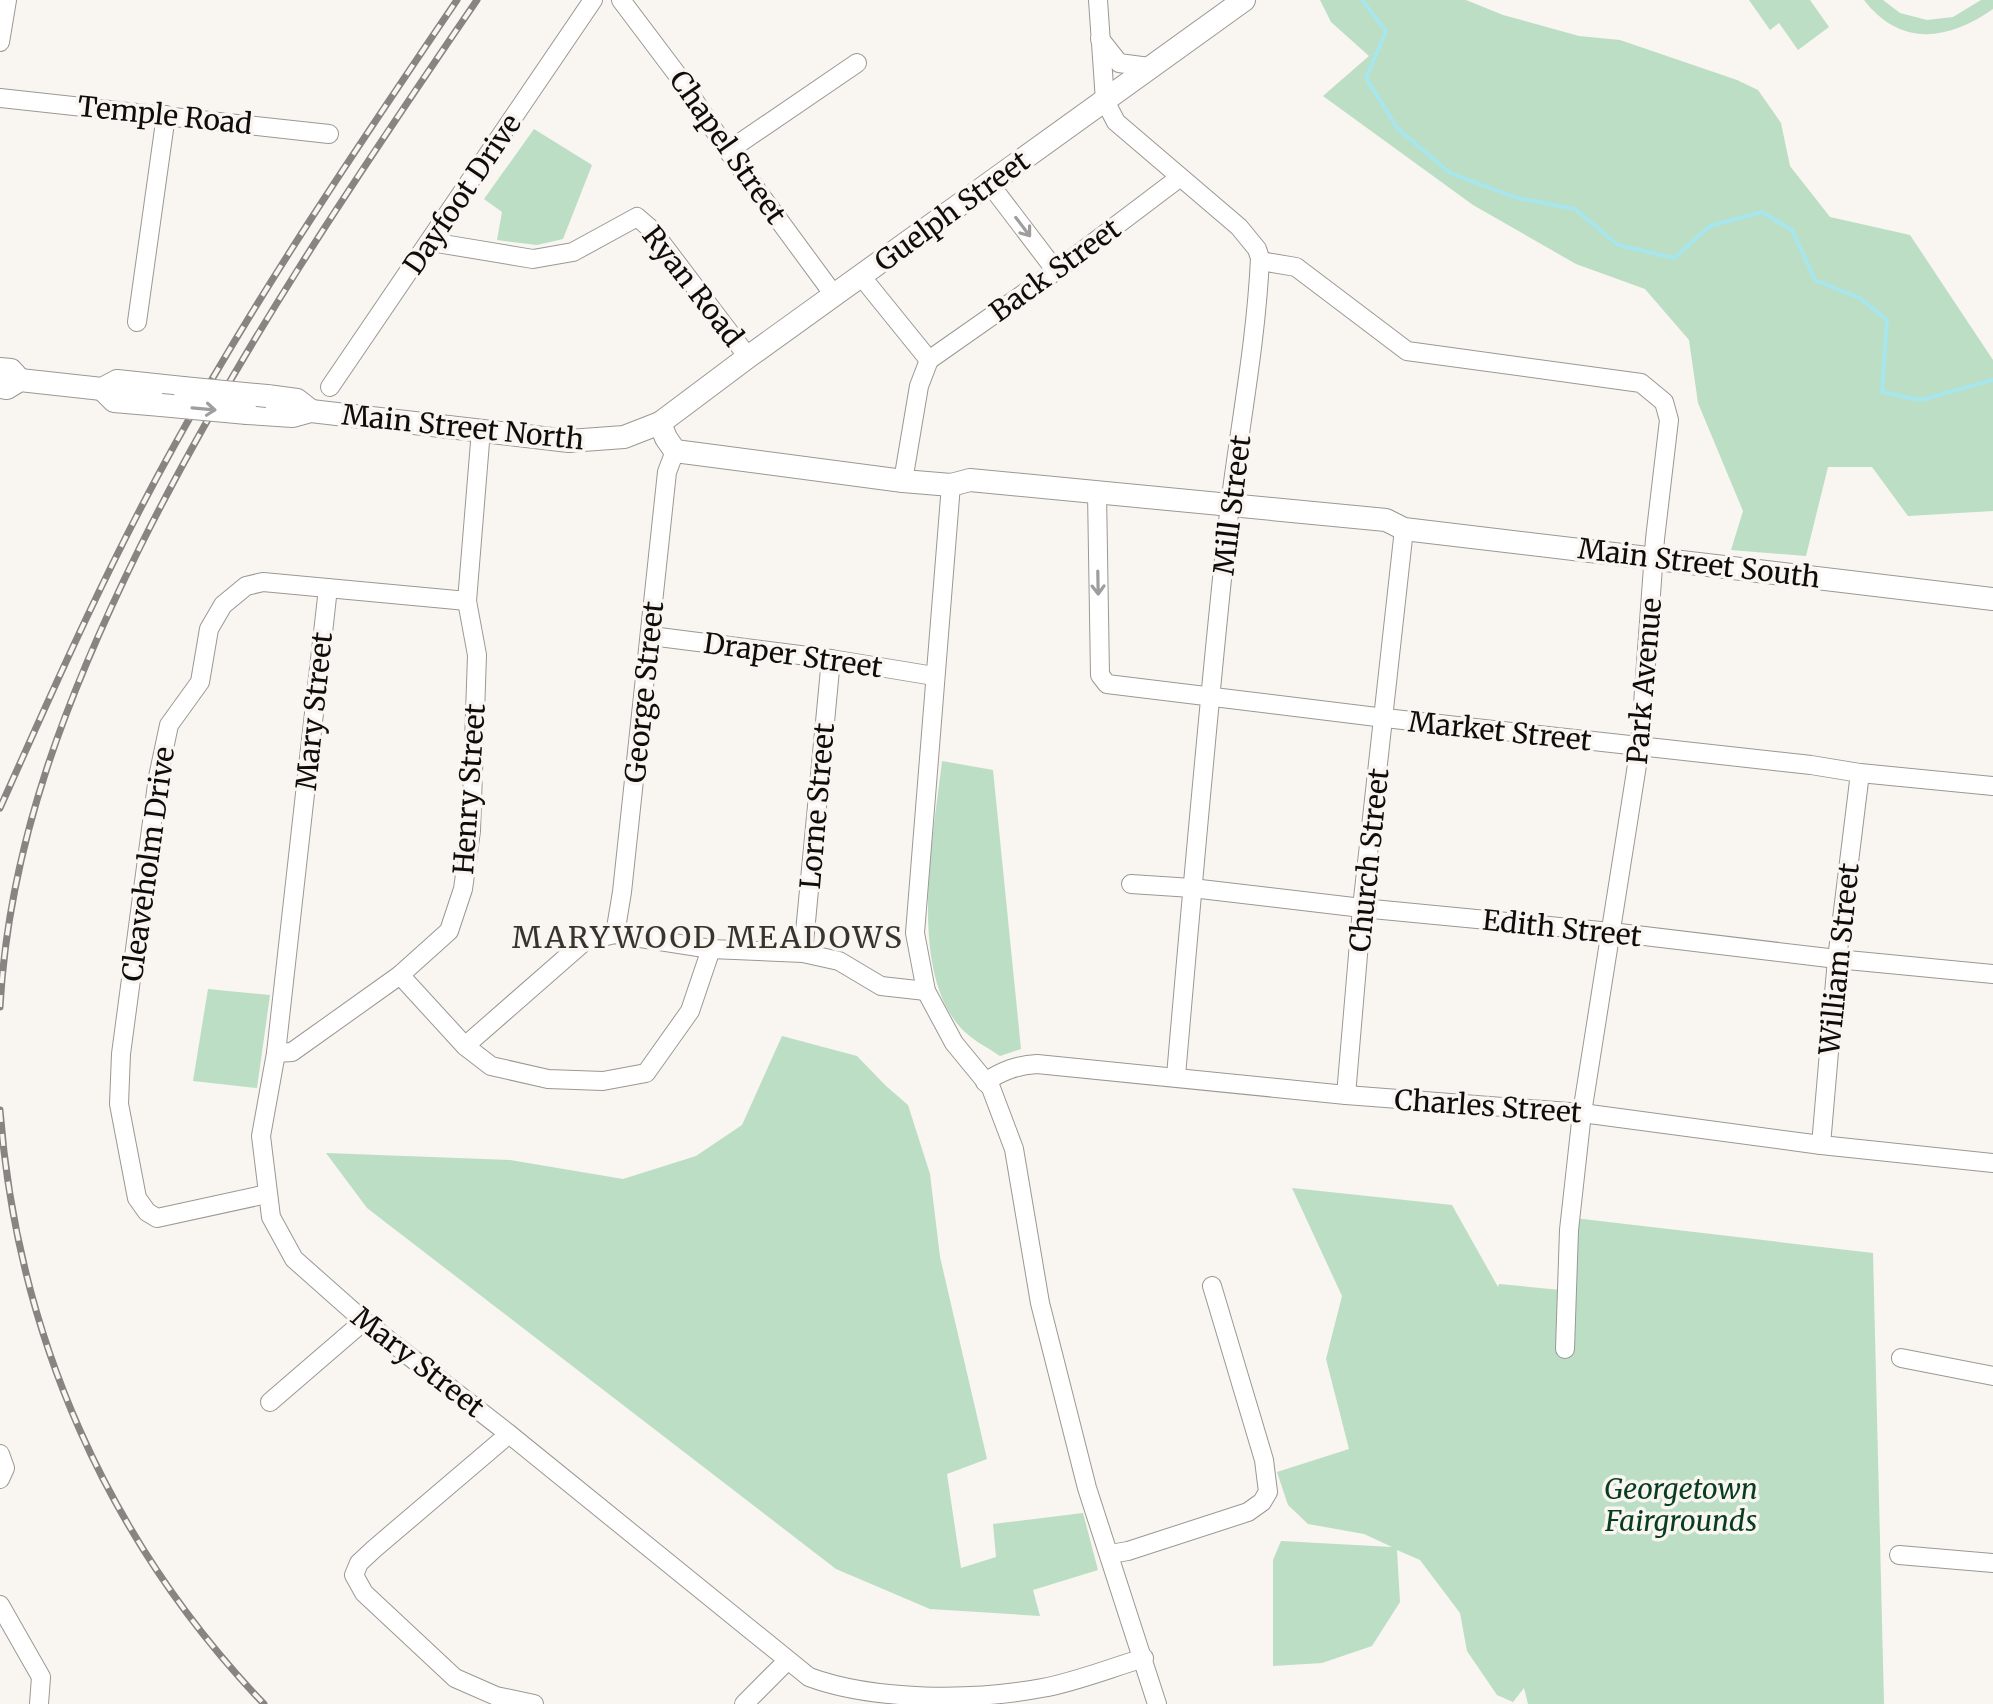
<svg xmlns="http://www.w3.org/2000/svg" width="1993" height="1704" viewBox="0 0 1993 1704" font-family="Merriweather,serif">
	<rect width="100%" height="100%" fill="#f9f5f1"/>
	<!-- green -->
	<g fill="#bbdec4">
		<path d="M1320,0H1466L1503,15L1579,36L1620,40L1737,80L1758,90L1781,123L1790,166L1830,217L1910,235L1993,360V511L1908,516L1872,467H1828L1806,556L1731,550L1743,511L1698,403L1689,340L1645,289L1576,264L1473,205L1323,96L1369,56L1331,22Z"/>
		<path d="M1749,0H1810L1829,27L1798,50L1779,23L1770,30Z"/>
		<path d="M1864,0H1883L1900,13L1927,20L1953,17L1981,0H1993V9C1949,40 1901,48 1864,0Z"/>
		<path d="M534,129L592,165L563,239L537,245L497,240L502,212L484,199Z"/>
		<path d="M942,761L993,770L1021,1049L1000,1056C987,1047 970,1039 960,1027C907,967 934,834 942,761Z"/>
		<path d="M208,989L270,995L257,1088L193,1081Z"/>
		<path d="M782,1036L857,1056L886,1086L908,1105L930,1174L940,1257L987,1459L947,1474L961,1568L996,1557L993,1524L1083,1513L1098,1570L1033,1590L1040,1616L930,1609L836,1569L367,1208L326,1153L510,1160L623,1179L696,1156L742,1125Z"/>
		<path d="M1292,1188L1452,1205L1498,1287L1499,1284L1561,1290L1574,1218L1873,1253L1884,1704H1528L1524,1688L1513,1702L1497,1695L1467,1651L1460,1613L1420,1560L1397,1550L1400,1602L1372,1646L1322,1663L1273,1666V1560L1281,1541L1392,1547L1364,1534L1308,1524L1288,1505L1277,1472L1349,1449L1326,1359L1342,1296Z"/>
	</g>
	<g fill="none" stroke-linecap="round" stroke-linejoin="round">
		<!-- stream -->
		<path stroke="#a8e6ed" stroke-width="4" d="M1362,0L1386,31L1366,78L1397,128L1450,173L1514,197L1575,209L1618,245L1674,258L1710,226L1762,212L1792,230L1815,280L1860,298L1887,320L1882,392L1921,400L1993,380"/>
		<defs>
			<g id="minor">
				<path d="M621,0L676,73L728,151L834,295"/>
				<path d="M1098,0L1105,101L1116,122L1239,227L1257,249L1260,258C1256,347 1238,434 1228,522C1208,706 1192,891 1176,1076"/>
				<path d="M1100,39L1119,63L1149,67"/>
				<path d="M0,42L7,0"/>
				<path d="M0,98L329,134"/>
				<path d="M728,151L857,63"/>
				<path d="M989,183L1056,271"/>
				<path d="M431,242L533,259L573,252L637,217L651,229L748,357"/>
				<path d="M1260,261L1296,267L1407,351L1641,383L1664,402L1669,420L1655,539L1640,746L1582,1113L1569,1230L1565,1349"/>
				<path d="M861,276L929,360"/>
				<path d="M137,322L166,115"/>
				<path d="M929,360L1056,271L1179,178"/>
				<path d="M330,387L593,0"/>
				<path d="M903,481L919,386L929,360"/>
				<path d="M951,485L915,933L926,991L954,1043L991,1088L1014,1149L1040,1303L1087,1488L1157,1704"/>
				<path d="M1097,492L1100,675L1107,684L1385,718L1811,765L1860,773L1993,786"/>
				<path d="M328,588L276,1053L261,1136L271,1217L294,1259L364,1321L509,1434L809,1677C874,1701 974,1701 1042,1688C1076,1682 1110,1668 1144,1658"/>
				<path d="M651,636L831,659L934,676"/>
				<path d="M1131,884L1192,888L1362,908L1611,932L1837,959L1993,974"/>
				<path d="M615,934L622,892L667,472L675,451"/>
				<path d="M803,953L831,659"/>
				<path d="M400,975L465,1046L491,1066L548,1079L603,1081L646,1073L690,1011L711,949"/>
				<path d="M465,1046L585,941L615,934L711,949L803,953L839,961L881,986L926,991"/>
				<path d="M276,1053L292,1052L400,975L449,931L463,889L471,831L477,655L467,601L481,430"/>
				<path d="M985,1082C1002,1071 1017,1065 1037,1064L1346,1095L1582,1113L1821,1145L1993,1163"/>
				<path d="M1346,1095L1362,908L1404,529"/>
				<path d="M1821,1145L1837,959L1860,773"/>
				<path d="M267,1194L157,1218L147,1212L137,1198L119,1104L121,1054L158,777L169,725L200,682L209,629L223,605L246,586L263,582L467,601"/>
				<path d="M1901,1358L1993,1376"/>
				<path d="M270,1402L364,1321"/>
				<path d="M509,1434L374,1549L359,1563L354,1575L364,1593L455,1678L496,1696L534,1704"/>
				<path d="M0,1454L5,1468L0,1479"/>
				<path d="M1110,1554L1128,1551L1248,1512L1262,1502L1268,1492L1264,1460L1212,1286"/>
				<path d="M1899,1555L1993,1563"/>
				<path d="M0,1605L41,1677L39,1704"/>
				<path d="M744,1704L787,1661"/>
			</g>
			<g id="major">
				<path d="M0,369L11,370L20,380"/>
				<path d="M0,387L7,388L20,380L102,389L117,381L183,388"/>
				<path d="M102,389L114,401L161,405"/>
				<path d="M267,396L297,400L311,411"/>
				<path d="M247,413L293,416L311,411L569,441L624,437L660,423L748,357L1244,0"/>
				<path d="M660,423L666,438L675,451L903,481L951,485L970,480L1386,520L1404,529L1993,599"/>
			</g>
		</defs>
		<!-- minor casing -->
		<use href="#minor" stroke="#9b9894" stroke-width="20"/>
		<!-- major casing -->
		<use href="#major" stroke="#9b9894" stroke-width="24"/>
		<!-- minor -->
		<use href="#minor" stroke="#fff" stroke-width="18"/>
		<!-- major -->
		<use href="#major" stroke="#fff" stroke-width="22"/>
		<defs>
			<g id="rail">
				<path d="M0,808C55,685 109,563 174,446C259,292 358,146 457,0"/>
				<path d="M0,1007C9,842 68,693 140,547C236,354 356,177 477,0"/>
				<path d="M0,1110C17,1335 108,1541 264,1704"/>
			</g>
		</defs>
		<!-- rail casing -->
		<use href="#rail" stroke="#878482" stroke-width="7"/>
		<!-- rail -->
		<use href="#rail" stroke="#f9f5f1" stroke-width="4" stroke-dasharray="12" stroke-linecap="butt"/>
		<defs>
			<g id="major-bridge">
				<path d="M183,388L267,396"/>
				<path d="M161,405L247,413"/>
			</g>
		</defs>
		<!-- major-bridge casing -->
		<use href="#major-bridge" stroke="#9b9894" stroke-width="24" stroke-linecap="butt"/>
		<!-- major-bridge -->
		<use href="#major-bridge" stroke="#fff" stroke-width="22"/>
	</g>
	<!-- one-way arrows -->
	<defs><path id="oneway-shaft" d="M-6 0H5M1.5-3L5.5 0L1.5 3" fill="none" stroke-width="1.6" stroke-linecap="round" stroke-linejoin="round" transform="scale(2)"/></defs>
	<g stroke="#9f9e9e">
		<use href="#oneway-shaft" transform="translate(1023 227) rotate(53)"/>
		<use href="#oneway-shaft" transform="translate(204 409) rotate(5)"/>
		<use href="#oneway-shaft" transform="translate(1098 583) rotate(89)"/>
	</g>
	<g text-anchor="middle" stroke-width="7" stroke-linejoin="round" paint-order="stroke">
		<!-- street labels -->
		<g font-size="28" fill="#0f0d0c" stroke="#f9f5f1">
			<text transform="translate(165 115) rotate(6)" y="10">Temple Road</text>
			<text transform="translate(728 147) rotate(55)" y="10">Chapel Street</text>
			<text transform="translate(462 194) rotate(-56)" y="10">Dayfoot Drive</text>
			<text transform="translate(952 211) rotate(-36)" y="10">Guelph Street</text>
			<text transform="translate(1055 270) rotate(-36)" y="10">Back Street</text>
			<text transform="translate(693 286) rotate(52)" y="10">Ryan Road</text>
			<text transform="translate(463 427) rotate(6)" y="10">Main Street North</text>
			<text transform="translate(1232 505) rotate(-83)" y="10">Mill Street</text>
			<text transform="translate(1699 563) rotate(7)" y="10">Main Street South</text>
			<text transform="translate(793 655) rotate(8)" y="10">Draper Street</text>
			<text transform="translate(1644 681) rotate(-85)" y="10">Park Avenue</text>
			<text transform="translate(644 692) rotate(-84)" y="10">George Street</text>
			<text transform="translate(314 711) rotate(-84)" y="10">Mary Street</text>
			<text transform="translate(1500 731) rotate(6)" y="10">Market Street</text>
			<text transform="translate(469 789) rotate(-86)" y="10">Henry Street</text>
			<text transform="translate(817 806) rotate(-85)" y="10">Lorne Street</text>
			<text transform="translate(1369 860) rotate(-84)" y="10">Church Street</text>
			<text transform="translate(148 864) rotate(-82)" y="10">Cleaveholm Drive</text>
			<text transform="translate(1562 928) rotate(6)" y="10">Edith Street</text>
			<text transform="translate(1839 959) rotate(-84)" y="10">William Street</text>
			<text transform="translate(1488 1106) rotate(4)" y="10">Charles Street</text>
			<text transform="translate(418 1362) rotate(38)" y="10">Mary Street</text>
		</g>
		<!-- park labels -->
		<g font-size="28" font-style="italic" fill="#073c1f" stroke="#f9f5f1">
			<text x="1681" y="1499">Georgetown<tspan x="1681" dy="32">Fairgrounds</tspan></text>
		</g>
		<!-- neighbourhood labels -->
		<g font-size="30" letter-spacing="2" fill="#373430" stroke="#f9f5f1">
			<text x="708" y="948">MARYWOOD MEADOWS</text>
		</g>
	</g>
</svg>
